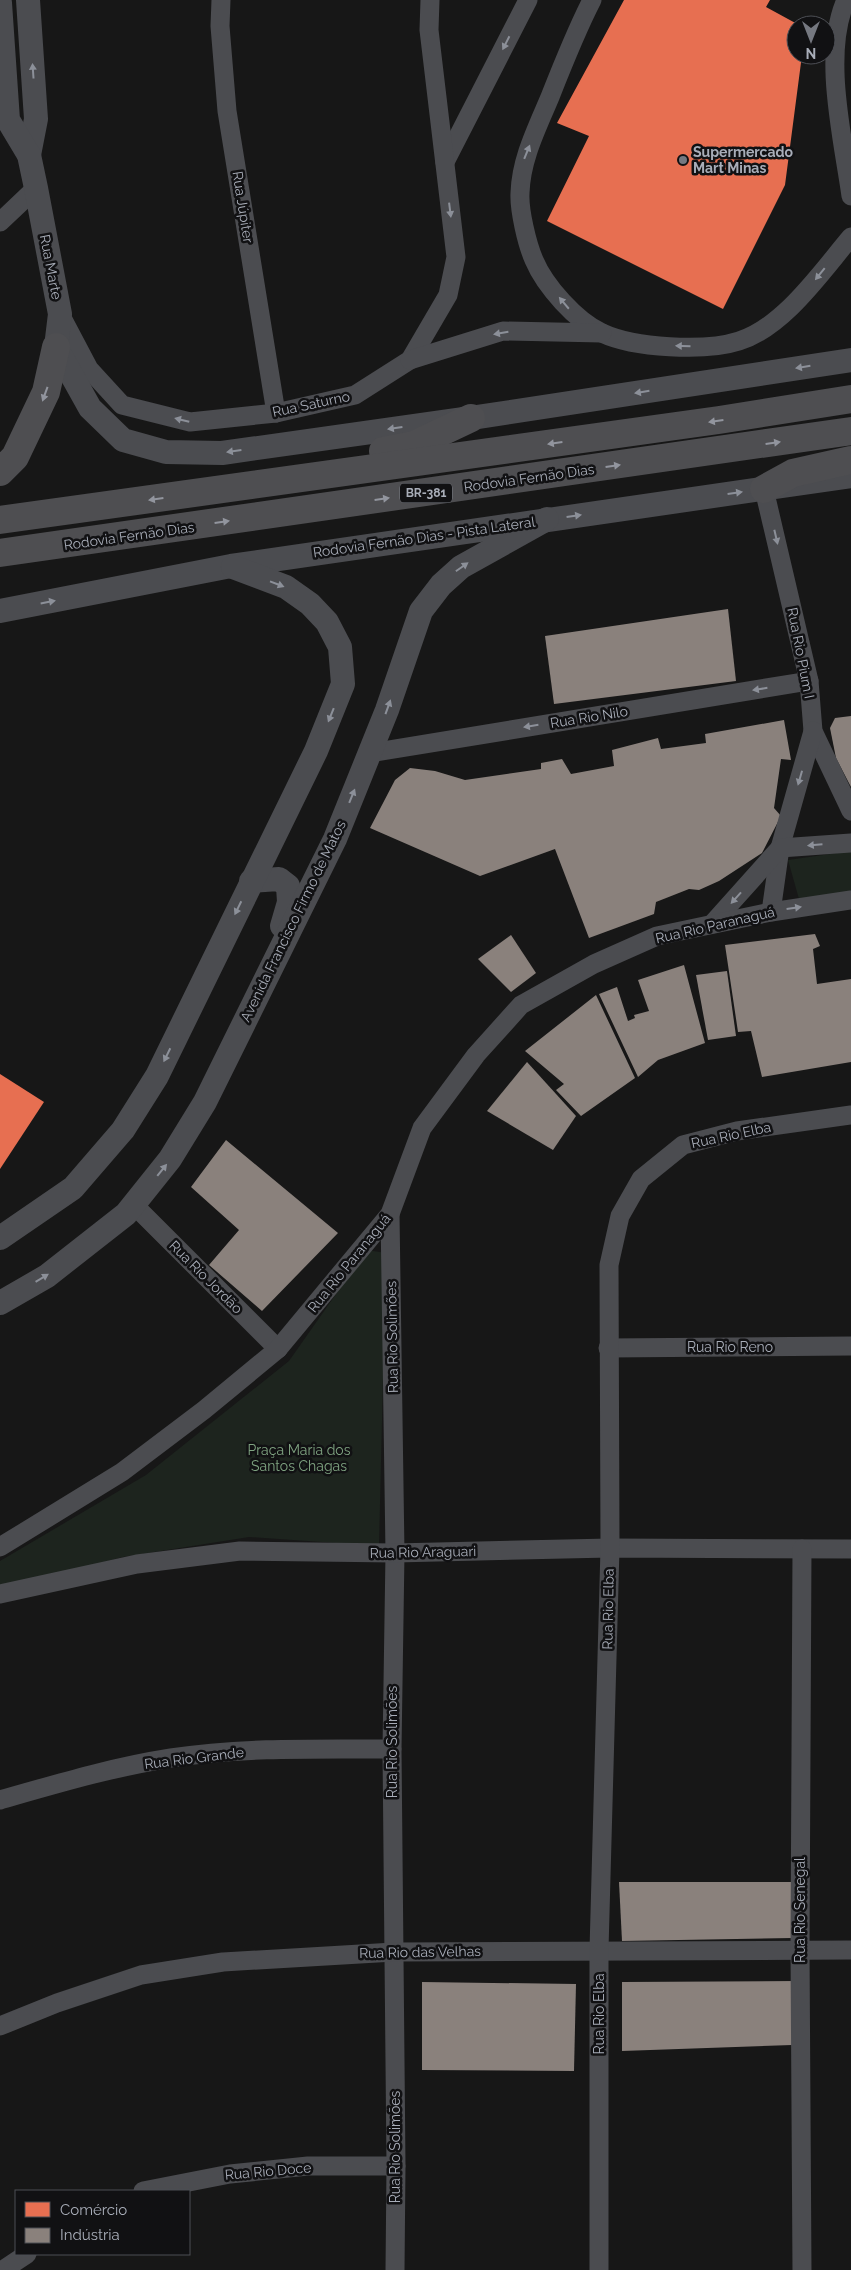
<svg xmlns="http://www.w3.org/2000/svg" width="851" height="2270" viewBox="0 0 851 2270" font-family="Raleway,sans-serif">
	<rect width="100%" height="100%" fill="#171717"/>
	<!-- green -->
	<g fill="#1d241e">
		<path d="M851,851V892L799,899L788,860Z"/>
		<path d="M367,1250L386,1253L379,1546L249,1537L123,1557L0,1589V1561L146,1475L289,1361Z"/>
	</g>
	<!-- shops -->
	<g fill="#e76f51">
		<path d="M624,0H770L766,7L799,25H796V55H802L785,185L723,309L547,221L589,136L557,123Z"/>
		<path d="M0,1074L44,1102L0,1169Z"/>
	</g>
	<!-- industry -->
	<g fill="#8a817c">
		<path d="M728,609L736,681L554,704L545,636Z"/>
		<path d="M851,716V787L836,758L830,728L835,718Z"/>
		<path d="M784,720L791,760L781,759L774,808L781,816L762,853L719,881L699,890L689,889L656,902L654,914L589,938L555,849L480,876L370,828L395,780L410,768L435,771L465,780L541,769V763L562,759L571,774L614,766L612,750L658,738L661,749L706,743L705,734Z"/>
		<path d="M815,934L820,946L813,949L817,984L851,979V1062L762,1077L751,1031L738,1032L725,945Z"/>
		<path d="M511,935L536,973L511,992L478,959Z"/>
		<path d="M684,965L705,1043L658,1060L638,1077L599,994L617,987L628,1021L635,1018L634,1015L649,1011L638,980Z"/>
		<path d="M727,971L736,1036L708,1040L696,975Z"/>
		<path d="M596,995L635,1078L581,1116L556,1090L564,1084L525,1051Z"/>
		<path d="M527,1062L576,1116L553,1150L487,1111Z"/>
		<path d="M226,1140L338,1233L262,1311L209,1265L239,1230L191,1187Z"/>
		<path d="M619,1882H795L792,1938L622,1941Z"/>
		<path d="M796,1981L792,2045L622,2051V1982Z"/>
		<path d="M422,1982L576,1984L574,2071L422,2070Z"/>
	</g>
	<g fill="none" stroke-linecap="round" stroke-linejoin="round">
		<!-- minor -->
		<g stroke="#4b4c50" stroke-width="19">
			<path d="M221,0L220,26L227,111L276,413"/>
			<path d="M592,0C576,31 563,64 550,97C537,128 521,159 520,193C519,210 527,244 534,260C545,286 576,321 602,333C634,348 705,352 739,341C784,327 822,271 851,237"/>
			<path d="M846,0C822,54 843,138 851,196"/>
			<path d="M445,162L528,0"/>
			<path d="M0,222L36,188"/>
			<path d="M60,314L89,369L122,405L190,422L276,413L355,395L410,360L448,295L456,257L429,30L430,0"/>
			<path d="M410,360L503,331L602,333"/>
			<path d="M764,489L809,681L813,731L851,811"/>
			<path d="M370,753L809,681"/>
			<path d="M771,912L780,848L813,731"/>
			<path d="M712,924L780,848L851,843"/>
			<path d="M134,1205L278,1349"/>
			<path d="M390,1214L395,1553L392,1749L396,2166L395,2270"/>
			<path d="M608,1348L851,1346"/>
			<path d="M0,1547L122,1472L204,1410L278,1349L390,1214L422,1128L476,1055L521,1005L594,964L657,936L771,912L851,900"/>
			<path d="M0,1594L137,1564L240,1551L395,1553L610,1548L851,1549"/>
			<path d="M0,1800C56,1784 113,1767 171,1758C244,1747 318,1749 392,1749"/>
			<path d="M0,2026L57,2003L141,1975L223,1962L394,1952L851,1950"/>
			<path d="M143,2191L230,2174L308,2166H396"/>
			<path d="M3,2270L27,2254"/>
			<path d="M599,2270V1950L610,1548L609,1265L620,1216L641,1179L683,1145L737,1131L851,1115"/>
			<path d="M802,2270L800,1949L802,1549"/>
		</g>
		<!-- tertiary -->
		<g stroke="#4b4c50" stroke-width="24">
			<path d="M28,0L36,119L29,155"/>
			<path d="M0,3L8,120L29,155L36,188L60,314L56,347L90,408L123,440L166,452L222,453L471,418L851,360"/>
			<path d="M0,611L231,566L851,476"/>
			<path d="M251,881L279,879L288,886L289,902L282,926"/>
			<path d="M0,1238L73,1188L123,1130L157,1076L316,751L343,684L340,647L327,622L310,604L286,587L233,567"/>
			<path d="M0,1303L47,1276L126,1214L170,1159L205,1102L335,839L387,710L421,611L441,585L461,567L547,519"/>
		</g>
		<!-- motorway -->
		<g stroke="#4e4e51" stroke-width="28">
			<path d="M383,451L414,445L471,418"/>
			<path d="M0,472L15,457L46,392L56,347"/>
			<path d="M764,489L793,473L851,460"/>
			<path d="M0,520L719,420L851,399"/>
			<path d="M0,553L851,431"/>
		</g>
	</g>
	<!-- one-way arrows -->
	<defs><path id="oneway-solid" d="M-6-.8H1V-3.2L6.5 0L1 3.2V.8H-6Z" transform="scale(1.25)"/></defs>
	<g fill="#8c9099">
		<use href="#oneway-solid" transform="translate(506 43) rotate(117)"/>
		<use href="#oneway-solid" transform="translate(33 71) rotate(-94)"/>
		<use href="#oneway-solid" transform="translate(527 152) rotate(-68)"/>
		<use href="#oneway-solid" transform="translate(450 210) rotate(83)"/>
		<use href="#oneway-solid" transform="translate(820 274) rotate(129)"/>
		<use href="#oneway-solid" transform="translate(564 303) rotate(-130)"/>
		<use href="#oneway-solid" transform="translate(501 333) rotate(170)"/>
		<use href="#oneway-solid" transform="translate(683 346) rotate(-179)"/>
		<use href="#oneway-solid" transform="translate(803 367) rotate(171)"/>
		<use href="#oneway-solid" transform="translate(642 392) rotate(171)"/>
		<use href="#oneway-solid" transform="translate(182 420) rotate(-166)"/>
		<use href="#oneway-solid" transform="translate(395 428) rotate(172)"/>
		<use href="#oneway-solid" transform="translate(234 451) rotate(172)"/>
		<use href="#oneway-solid" transform="translate(735 493) rotate(-8)"/>
		<use href="#oneway-solid" transform="translate(574 516) rotate(-8)"/>
		<use href="#oneway-solid" transform="translate(776 537) rotate(77)"/>
		<use href="#oneway-solid" transform="translate(462 567) rotate(-35)"/>
		<use href="#oneway-solid" transform="translate(277 584) rotate(21)"/>
		<use href="#oneway-solid" transform="translate(48 602) rotate(-11)"/>
		<use href="#oneway-solid" transform="translate(760 689) rotate(171)"/>
		<use href="#oneway-solid" transform="translate(388 707) rotate(-70)"/>
		<use href="#oneway-solid" transform="translate(331 715) rotate(112)"/>
		<use href="#oneway-solid" transform="translate(531 726) rotate(171)"/>
		<use href="#oneway-solid" transform="translate(800 778) rotate(106)"/>
		<use href="#oneway-solid" transform="translate(352 796) rotate(-68)"/>
		<use href="#oneway-solid" transform="translate(815 845) rotate(175)"/>
		<use href="#oneway-solid" transform="translate(736 898) rotate(132)"/>
		<use href="#oneway-solid" transform="translate(238 908) rotate(116)"/>
		<use href="#oneway-solid" transform="translate(794 908) rotate(-8)"/>
		<use href="#oneway-solid" transform="translate(167 1055) rotate(116)"/>
		<use href="#oneway-solid" transform="translate(162 1170) rotate(-51)"/>
		<use href="#oneway-solid" transform="translate(42 1278) rotate(-31)"/>
	</g>
	<g fill="#92959e">
		<use href="#oneway-solid" transform="translate(45 394) rotate(110)"/>
		<use href="#oneway-solid" transform="translate(716 421) rotate(172)"/>
		<use href="#oneway-solid" transform="translate(555 443) rotate(172)"/>
		<use href="#oneway-solid" transform="translate(773 443) rotate(-8)"/>
		<use href="#oneway-solid" transform="translate(613 466) rotate(-8)"/>
		<use href="#oneway-solid" transform="translate(156 499) rotate(172)"/>
		<use href="#oneway-solid" transform="translate(382 499) rotate(-8)"/>
		<use href="#oneway-solid" transform="translate(222 522) rotate(-8)"/>
	</g>
	<!-- markers -->
	<circle fill="#757880" stroke="#111113" stroke-width="2" cx="683" cy="160" r="5"/>
	<g text-anchor="middle" stroke-width="5" stroke-linejoin="round" paint-order="stroke">
		<!-- shield labels -->
		<rect fill="#111113" stroke="#7b7e86" stroke-width="1" x="400" y="483.5" width="52" height="19" rx="4"/>
		<g font-size="12" font-weight="bold" fill="#a8adb8">
			<text x="426" y="497">BR-381</text>
		</g>
		<!-- poi labels -->
		<g font-size="14" font-weight="bold" fill="#a8adb8" stroke="#111113" text-anchor="start">
			<text x="693" y="157">Supermercado<tspan x="693" dy="16">Mart Minas</tspan></text>
		</g>
		<!-- street labels -->
		<g font-size="14" fill="#a8adb8" stroke="#111113">
			<text transform="translate(243 207) rotate(81)" y="5">Rua Júpiter</text>
			<text transform="translate(51 267) rotate(79)" y="5">Rua Marte</text>
			<text transform="translate(311 404) rotate(-12)" y="5">Rua Saturno</text>
			<text transform="translate(529 478) rotate(-8)" y="5">Rodovia Fernão Dias</text>
			<text transform="translate(129 536) rotate(-8)" y="5">Rodovia Fernão Dias</text>
			<text transform="translate(424 537) rotate(-8)" y="5">Rodovia Fernão Dias - Pista Lateral</text>
			<text transform="translate(801 653) rotate(79)" y="5">Rua Rio Pium I</text>
			<text transform="translate(589 717) rotate(-9)" y="5">Rua Rio Nilo</text>
			<text transform="translate(293 921) rotate(-64)" y="5">Avenida Francisco Firmo de Matos</text>
			<text transform="translate(715 925) rotate(-13)" y="5">Rua Rio Paranaguá</text>
			<text transform="translate(731 1135) rotate(-12)" y="5">Rua Rio Elba</text>
			<text transform="translate(349 1263) rotate(-51)" y="5">Rua Rio Paranaguá</text>
			<text transform="translate(206 1277) rotate(45)" y="5">Rua Rio Jordão</text>
			<text transform="translate(392 1337) rotate(-91)" y="5">Rua Rio Solimões</text>
			<text x="730" y="1352">Rua Rio Reno</text>
			<text transform="translate(423 1552) rotate(-1)" y="5">Rua Rio Araguari</text>
			<text transform="translate(608 1609) rotate(-89)" y="5">Rua Rio Elba</text>
			<text transform="translate(392 1742) rotate(-90)" y="5">Rua Rio Solimões</text>
			<text transform="translate(194 1758) rotate(-7)" y="5">Rua Rio Grande</text>
			<text transform="translate(800 1910) rotate(-90)" y="5">Rua Rio Senegal</text>
			<text transform="translate(420 1952) rotate(-1)" y="5">Rua Rio das Velhas</text>
			<text transform="translate(599 2014) rotate(-90)" y="5">Rua Rio Elba</text>
			<text transform="translate(395 2147) rotate(-90)" y="5">Rua Rio Solimões</text>
			<text transform="translate(268 2171) rotate(-5)" y="5">Rua Rio Doce</text>
		</g>
		<!-- park labels -->
		<g font-size="14" fill="#7fa381" stroke="#111113">
			<text x="299" y="1455">Praça Maria dos<tspan x="299" dy="16">Santos Chagas</tspan></text>
		</g>
	</g>
	<!-- legend -->
	<rect x="15" y="2190" width="175" height="65" fill="#111113" stroke="#4d4f55"/>
	<rect x="25" y="2202" width="25" height="15" fill="#e76f51" stroke="#4d4f55"/>
	<text x="60" y="2215" font-size="15" fill="#a8adb8">Comércio</text>
	<rect x="25" y="2228" width="25" height="15" fill="#8a817c" stroke="#4d4f55"/>
	<text x="60" y="2240" font-size="15" fill="#a8adb8">Indústria</text>
	<!-- north arrow -->
	<g transform="translate(811 40) rotate(180)"><circle r="24" fill="#111113" stroke="#4d4f55"/>
	<path d="M0-4L9 19L0 12L-9 19Z" fill="#757880"/>
	<text y="-8" font-size="14" font-weight="bold" text-anchor="middle" fill="#a8adb8">N</text>
	</g>
</svg>
